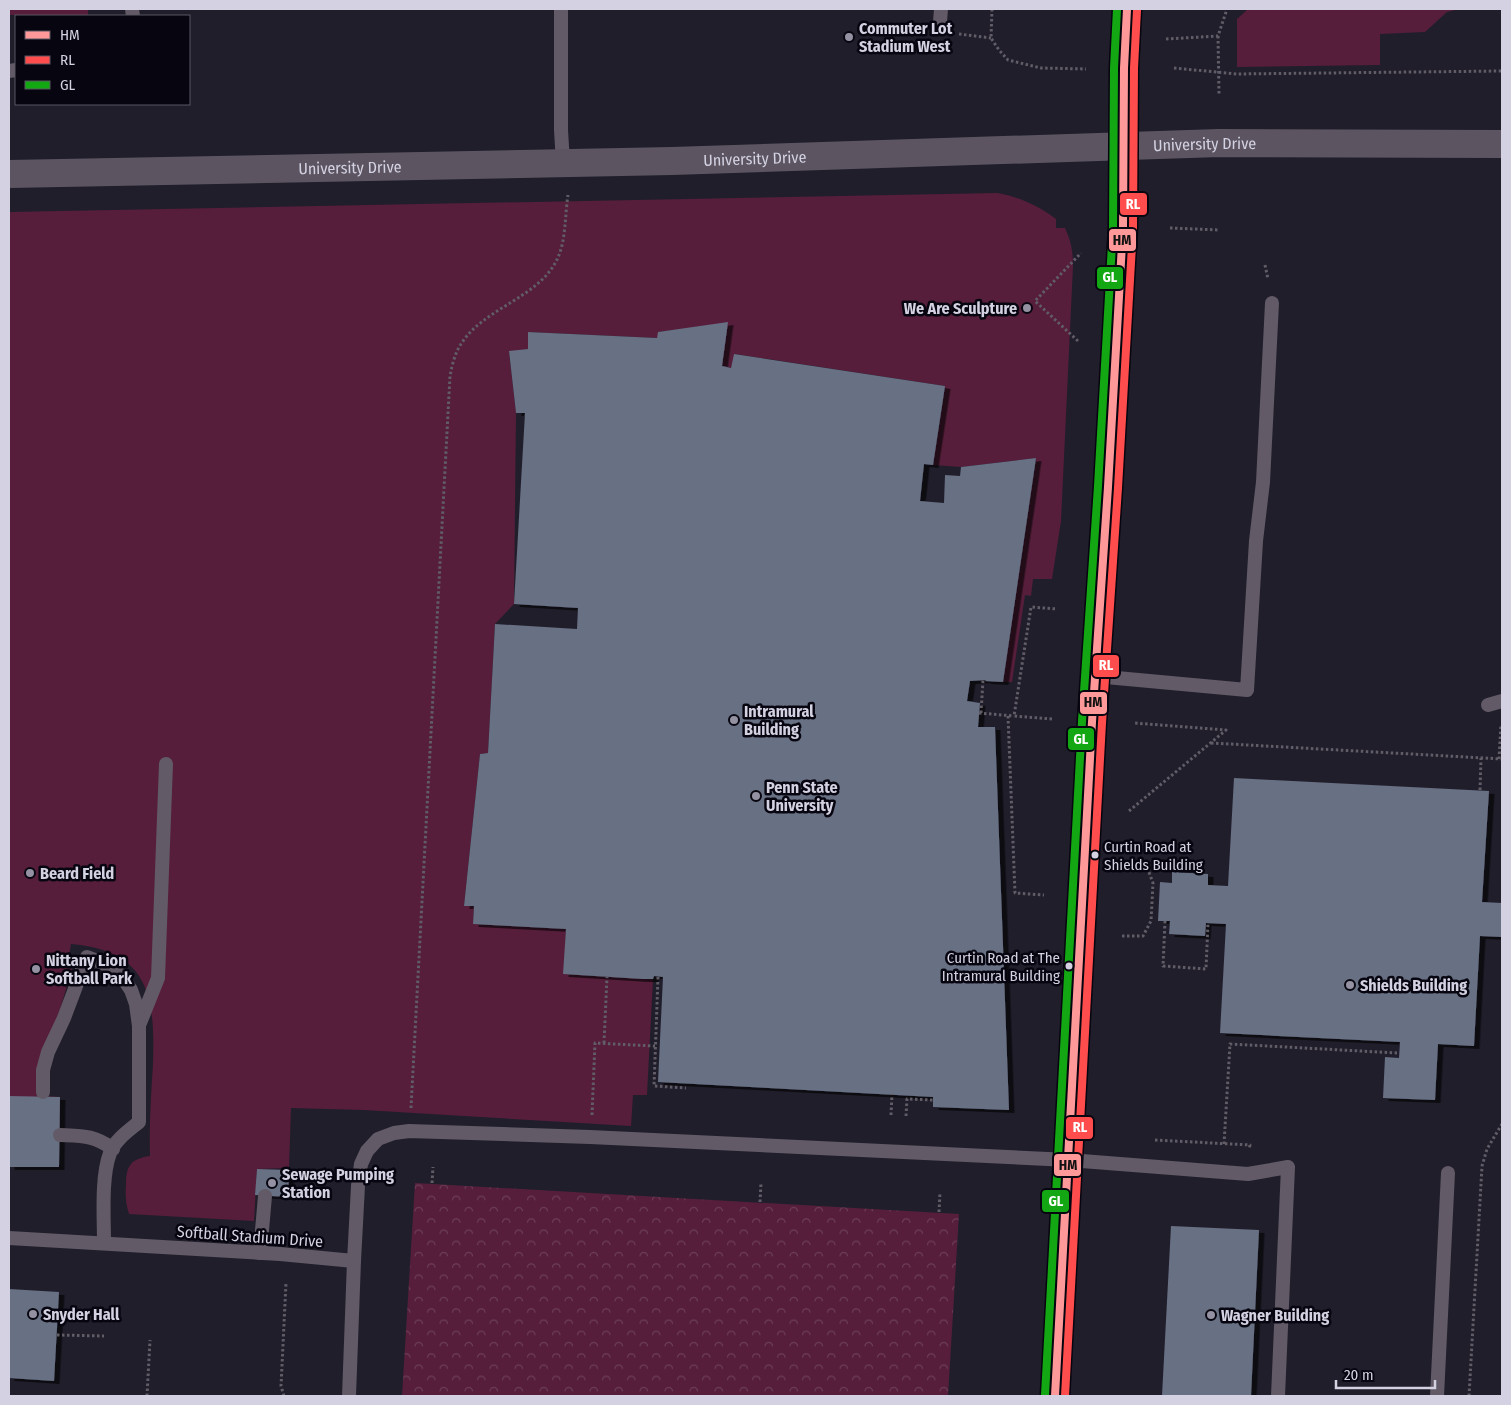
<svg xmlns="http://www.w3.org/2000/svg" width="1511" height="1405" viewBox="0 0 1511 1405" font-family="'Fira Sans Condensed',sans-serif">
	<defs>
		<pattern id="forest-crowns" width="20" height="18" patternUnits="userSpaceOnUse" patternTransform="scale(1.25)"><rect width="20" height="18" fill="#561e3b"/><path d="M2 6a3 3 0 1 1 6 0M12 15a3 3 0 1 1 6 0" fill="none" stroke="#6d3e57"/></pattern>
		<filter id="shadow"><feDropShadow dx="5.5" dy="3" stdDeviation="0" flood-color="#0009"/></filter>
	</defs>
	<rect width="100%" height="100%" fill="#201e2b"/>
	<!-- green -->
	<g fill="#561e3b">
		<rect x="9" y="9" width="79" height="6"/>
		<path d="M1248,9H1471H1459L1447,12L1425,32L1380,34V65L1237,67V19Z"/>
		<path d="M997,193C1019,197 1038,205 1056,219V228H1065C1071,241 1073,251 1073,266L1061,521L1052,579H1033L1031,596L1025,595L1012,682H1003L1036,458L961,467L933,465L945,386L735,354L731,368L722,366L727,323L659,332L657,338L528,332V349L509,352L516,413L514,604L495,624L488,753L480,754L464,906H474L473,924L566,929L564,974L653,979L647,1095H633L631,1126L364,1110L291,1108L289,1168L257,1169L254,1221L129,1214C126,1204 125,1196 126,1186C126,1166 130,1159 150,1156C149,1126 151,1095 153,1064C155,997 150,951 71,944L67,968L72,969L58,1016L39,1096L60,1097L59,1167H9V212Z"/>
	</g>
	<!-- forest -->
	<path fill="url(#forest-crowns)" d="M415,1183L959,1214L948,1396H402Z"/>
	<!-- building -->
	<g fill="#686f84" filter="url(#shadow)">
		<path d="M728,322L722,366L731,368L734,354L945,386L933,465L924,464L920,501L944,503L945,475L960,476L961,467L1036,458L1003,682L985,681L986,680L970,681L967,701L980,703L978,727H995L1009,1110L933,1107V1097L658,1082L663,977L654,976L653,979H643L563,974L566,929L473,924L474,906H464L480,754L488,753L495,624L577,629L578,608L514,604L525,413H516L509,351L528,349V332L657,338L658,332Z"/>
		<path d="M1234,778L1489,791L1482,902L1502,903V937L1480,936L1474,1046L1438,1044L1435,1100L1383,1098L1385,1057L1399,1058L1400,1042L1220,1033L1226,924L1206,923L1205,936L1169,934L1170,921H1158L1160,882L1172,883V872L1208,874V885L1228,886Z"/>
		<path d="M9,1096L60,1097L59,1167H9Z"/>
		<path d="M257,1169L289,1170L288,1197L255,1195Z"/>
		<path d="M1171,1226L1259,1230L1251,1396H1162Z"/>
		<path d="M9,1289L59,1292L54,1381L9,1378Z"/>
	</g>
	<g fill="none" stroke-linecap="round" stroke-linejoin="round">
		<!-- path -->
		<g stroke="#615c66" stroke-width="3" stroke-dasharray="2.5 2.5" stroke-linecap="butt">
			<path d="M992,9L991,38L999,50L1008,60L1041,68L1086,69"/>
			<path d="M959,34L991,38"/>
			<path d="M1218,36L1219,94"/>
			<path d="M1166,39L1218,36L1227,9"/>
			<path d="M1174,68L1237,74L1502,71"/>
			<path d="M1170,228L1220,230"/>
			<path d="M1265,265L1268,279"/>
			<path d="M1078,341L1035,301L1081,253"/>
			<path d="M979,713L1014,716"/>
			<path d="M981,713L983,680"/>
			<path d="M1008,716L1015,893L1044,895"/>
			<path d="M1052,719L1014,716L1031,607L1057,609"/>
			<path d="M1211,743L1502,759"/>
			<path d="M1499,759L1501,725"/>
			<path d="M1480,790L1481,758"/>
			<path d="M1129,811L1226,730L1134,723"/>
			<path d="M1165,921L1163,966L1206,969L1208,923"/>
			<path d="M1122,936H1143L1151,921L1153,883L1147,867L1126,866"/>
			<path d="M658,977L654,1086L686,1088"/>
			<path d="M604,1043L607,977"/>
			<path d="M411,1108L450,376C452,365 455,353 461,344C485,306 542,298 559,255C566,237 565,214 568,195"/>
			<path d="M592,1115L595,1043L655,1046"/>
			<path d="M891,1115L892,1094"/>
			<path d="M906,1116L907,1099L933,1100"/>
			<path d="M1155,1140L1250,1145L1249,1149"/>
			<path d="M1224,1144L1230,1044L1397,1053"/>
			<path d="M432,1183L433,1167"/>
			<path d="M760,1202L761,1183"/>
			<path d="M939,1212L940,1192"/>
			<path d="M57,1335L104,1336"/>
			<path d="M147,1396L150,1340"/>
			<path d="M284,1396L281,1386L286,1283"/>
			<path d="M1469,1396L1482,1166L1487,1149L1502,1124"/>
		</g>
		<!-- lane -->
		<g stroke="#625a66" stroke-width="14">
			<path d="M132,9L133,16"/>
			<path d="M561,9V130L563,163"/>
			<path d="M940,22L941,9"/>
			<path d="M9,71L16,70"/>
			<path d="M1095,676L1247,690L1256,541L1263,482L1272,303"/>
			<path d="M1488,705L1502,701"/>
			<path d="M140,1023L158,978L166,764"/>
			<path d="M43,1092V1070L48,1052L64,1018L87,957L103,963L121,975L131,990L136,1004L139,1026V1122C128,1131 115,1140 110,1153C101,1177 104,1217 104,1243"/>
			<path d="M60,1135C82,1136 94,1135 113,1149"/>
			<path d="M9,1238L280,1254L354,1261L349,1396"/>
			<path d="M260,1253L265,1196"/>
			<path d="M354,1261L358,1186L361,1164L367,1151L378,1139L394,1133L409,1131L590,1137L1069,1160L1248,1174L1288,1167L1278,1396"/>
			<path d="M1437,1396L1448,1173"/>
		</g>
		<!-- street -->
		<path stroke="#625a66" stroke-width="28" d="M1055,1396L1090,776L1092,722L1108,487L1123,227L1124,68L1127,9"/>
		<!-- secondary -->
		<path stroke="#5c5561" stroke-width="28" id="s1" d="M9,174L672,161L1219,143L1502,144"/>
		<defs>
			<path id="bus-1" d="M1055,1396L1092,722L1108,487L1123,227L1124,68L1127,9"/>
			<path id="bus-2" d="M1065,1396L1102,723L1118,488L1133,228L1134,68L1137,10"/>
			<path id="bus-3" d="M1045,1395L1082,721L1098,486L1113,227L1114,68L1117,9"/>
		</defs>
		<!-- bus-1 casing -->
		<use href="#bus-1" stroke="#07050f" stroke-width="11"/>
		<!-- bus-2 casing -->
		<use href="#bus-2" stroke="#07050f" stroke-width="11"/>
		<!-- bus-3 casing -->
		<use href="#bus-3" stroke="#07050f" stroke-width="11"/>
		<!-- bus-1 -->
		<use href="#bus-1" stroke="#f99" stroke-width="8"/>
		<!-- bus-2 -->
		<use href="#bus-2" stroke="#ff4d4d" stroke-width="8"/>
		<!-- bus-3 -->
		<use href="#bus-3" stroke="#13a813" stroke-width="8"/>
	</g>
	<!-- markers -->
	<g fill="#9492a2" stroke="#07050f" stroke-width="2">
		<circle cx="849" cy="37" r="5"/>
		<circle cx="1027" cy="308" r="5"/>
		<circle cx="734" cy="720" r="5"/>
		<circle cx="756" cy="796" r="5"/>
		<circle cx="30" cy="873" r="5"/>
		<circle cx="36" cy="969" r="5"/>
		<circle cx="1350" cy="985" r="5"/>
		<circle cx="272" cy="1183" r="5"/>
		<circle cx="33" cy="1314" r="5"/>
		<circle cx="1211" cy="1315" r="5"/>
	</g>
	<g fill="#d3d1e2" stroke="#07050f" stroke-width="2">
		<circle cx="1095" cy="855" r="4.5"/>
		<circle cx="1069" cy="966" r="4.5"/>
	</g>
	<g text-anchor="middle" stroke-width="5" stroke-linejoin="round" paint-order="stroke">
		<!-- bus labels -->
		<g font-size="15" fill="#d3d1e2" stroke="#07050f" text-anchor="start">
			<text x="1104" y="852">Curtin Road at<tspan x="1104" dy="18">Shields Building</tspan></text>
			<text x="1060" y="963" text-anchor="end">Curtin Road at The<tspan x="1060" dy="18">Intramural Building</tspan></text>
		</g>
		<!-- poi labels -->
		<g font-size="16" font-weight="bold" fill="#d3d1e2" stroke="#07050f" text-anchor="start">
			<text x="859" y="34">Commuter Lot<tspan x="859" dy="18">Stadium West</tspan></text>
			<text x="1017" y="314" text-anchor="end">We Are Sculpture</text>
			<text x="744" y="717">Intramural<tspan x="744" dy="18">Building</tspan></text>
			<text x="766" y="793">Penn State<tspan x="766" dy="18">University</tspan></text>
			<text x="40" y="879">Beard Field</text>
			<text x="46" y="966">Nittany Lion<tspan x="46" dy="18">Softball Park</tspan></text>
			<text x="1360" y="991">Shields Building</text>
			<text x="282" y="1180">Sewage Pumping<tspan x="282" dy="18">Station</tspan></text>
			<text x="43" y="1320">Snyder Hall</text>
			<text x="1221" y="1321">Wagner Building</text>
		</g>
		<!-- street labels -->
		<g font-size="16" fill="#d3d1e2" stroke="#07050f">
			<text dy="6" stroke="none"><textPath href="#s1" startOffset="1196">University Drive</textPath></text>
			<text dy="6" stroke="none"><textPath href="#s1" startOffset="746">University Drive</textPath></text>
			<text dy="6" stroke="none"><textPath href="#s1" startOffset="341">University Drive</textPath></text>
			<text transform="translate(250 1236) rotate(4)" y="6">Softball Stadium Drive</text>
		</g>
	</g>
	<g stroke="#07050f" stroke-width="2">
		<rect x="1119" y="192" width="29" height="24" rx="5" fill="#ff4d4d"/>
		<rect x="1108" y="228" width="29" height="24" rx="5" fill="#f99"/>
		<rect x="1096" y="266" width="28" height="24" rx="5" fill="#13a813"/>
		<rect x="1092" y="654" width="28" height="24" rx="5" fill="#ff4d4d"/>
		<rect x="1079" y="691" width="29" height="24" rx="5" fill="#f99"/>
		<rect x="1067" y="727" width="28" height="24" rx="5" fill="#13a813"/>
		<rect x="1065" y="1116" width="29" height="24" rx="5" fill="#ff4d4d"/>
		<rect x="1053" y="1153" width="29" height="24" rx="5" fill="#f99"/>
		<rect x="1041" y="1189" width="29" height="24" rx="5" fill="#13a813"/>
	</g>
	<g font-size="14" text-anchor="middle" font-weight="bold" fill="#fff">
		<text x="1133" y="209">RL</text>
		<text x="1110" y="282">GL</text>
		<text x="1106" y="670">RL</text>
		<text x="1081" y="744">GL</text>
		<text x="1080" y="1132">RL</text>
		<text x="1056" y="1206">GL</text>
	</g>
	<g font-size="14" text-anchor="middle" font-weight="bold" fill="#111">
		<text x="1122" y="245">HM</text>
		<text x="1093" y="707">HM</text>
		<text x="1068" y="1170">HM</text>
	</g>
	<!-- border -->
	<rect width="1511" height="1405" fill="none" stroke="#d3d1e2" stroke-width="20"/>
	<!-- legend -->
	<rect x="15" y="15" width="175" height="90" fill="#07050f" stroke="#595763"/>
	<rect x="25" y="31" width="25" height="8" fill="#ff9999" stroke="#595763"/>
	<text x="60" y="40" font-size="15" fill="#d3d1e2">HM</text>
	<rect x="25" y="56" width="25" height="8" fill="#ff4d4d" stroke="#595763"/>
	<text x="60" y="65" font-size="15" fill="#d3d1e2">RL</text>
	<rect x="25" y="81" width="25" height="8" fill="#13a813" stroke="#595763"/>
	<text x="60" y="90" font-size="15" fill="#d3d1e2">GL</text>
	<!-- scale -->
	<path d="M1336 1380v8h99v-8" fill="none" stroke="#d3d1e2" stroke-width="2.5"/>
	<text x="1344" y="1380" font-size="15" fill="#d3d1e2" stroke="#07050f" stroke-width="4" paint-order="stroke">20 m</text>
</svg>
